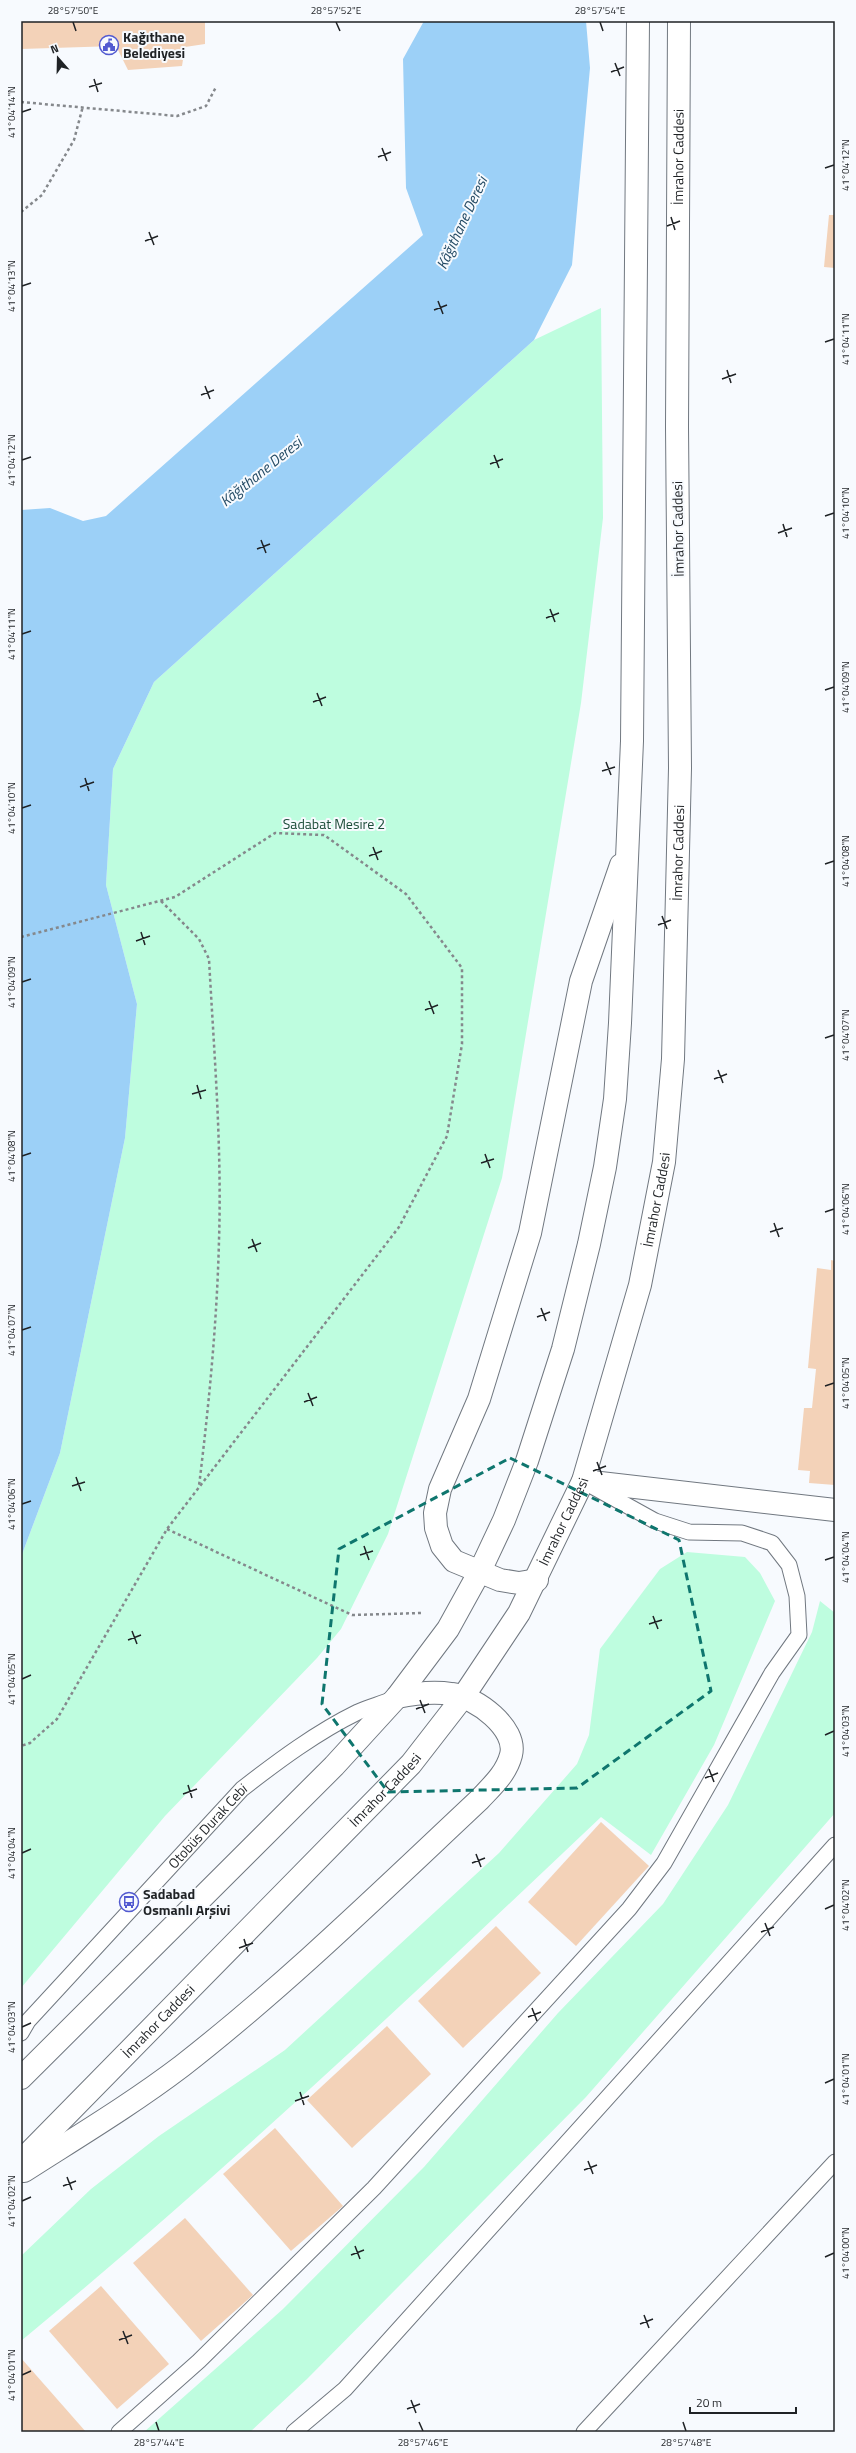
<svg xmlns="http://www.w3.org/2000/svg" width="856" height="2453" viewBox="0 0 856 2453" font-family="'Titillium Web',sans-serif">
	<rect width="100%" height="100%" fill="#f7fafe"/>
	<!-- green -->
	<g fill="#befddf">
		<path d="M601,308L603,518L581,703L502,1178L388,1534L341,1629L317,1658L165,1816L21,1988V1557L60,1453L125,1138L137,1004L106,885L113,769L154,682L534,340Z"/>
		<path d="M687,1552L745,1557L760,1573L775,1601L714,1745L651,1855L601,1817C412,1996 222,2175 21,2341V2256L91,2189L159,2136L285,2050L499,1853L577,1764L589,1735L600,1649L660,1569Z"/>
		<path d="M820,1601L835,1613V1813L586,2097L307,2379L250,2432H144L283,2309L424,2167L558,2013L663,1904L728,1805L812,1632Z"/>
	</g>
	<!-- water -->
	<path fill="#9cd0f7" d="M424,21H586L590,68L572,265L534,340L154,682L113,769L106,885L137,1004L125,1138L60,1453L21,1557V510L50,508L83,521L106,516L423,235L406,188L403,59Z"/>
	<!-- building -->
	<g fill="#f3d2b8">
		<path d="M21,21H205V44L185,47L182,66L128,70L116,46L21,49Z"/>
		<path d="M829,215H835V268L824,267Z"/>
		<path d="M831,1260L835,1261V1485L809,1483L810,1471L798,1470L804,1408H812L816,1369L808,1368L817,1268L831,1270Z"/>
		<path d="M601,1822L649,1866L576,1946L528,1902Z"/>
		<path d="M496,1926L541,1973L463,2048L418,2001Z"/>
		<path d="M387,2026L431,2074L352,2148L307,2100Z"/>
		<path d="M275,2128L343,2206L291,2251L223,2174Z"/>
		<path d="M185,2218L253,2295L201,2341L133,2263Z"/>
		<path d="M101,2286L169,2364L117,2409L49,2331Z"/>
		<path d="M21,2358L86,2432H21Z"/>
	</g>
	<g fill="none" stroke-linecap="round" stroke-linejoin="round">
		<defs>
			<g id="lane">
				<path id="s1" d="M21,2033L28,2021L242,1789C278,1761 317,1732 358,1712C369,1707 381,1704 393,1699"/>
				<path d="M119,2432L199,2361L374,2188L629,1909L664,1863L772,1673L799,1635L797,1596L789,1565L772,1543L742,1533L689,1532L655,1521L590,1485"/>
				<path d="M294,2432L345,2389L835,1845"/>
				<path d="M584,2432L835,2162"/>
			</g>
			<path id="street" d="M583,1481L835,1510"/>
			<g id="primary">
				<path d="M537,1580L519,1583L500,1580L454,1561L442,1546L436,1528L435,1513L440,1489L479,1399L530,1233L581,981L621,865"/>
				<path d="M21,2078L334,1766L397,1697L448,1629L480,1571L504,1520L527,1461L563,1349L589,1244L605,1167L615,1099L620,1023L632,741L638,21"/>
				<path id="s2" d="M21,2161L411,1764L463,1697L519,1613L583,1481L640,1285L664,1162L673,1059L680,768L677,427L679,21"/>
				<path d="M24,2171C77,2137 132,2104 182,2066C287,1984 382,1891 479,1800C492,1786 506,1774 511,1755C518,1728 475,1697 452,1694C433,1691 416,1693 397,1697"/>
			</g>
		</defs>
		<!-- lane casing -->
		<use href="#lane" stroke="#717880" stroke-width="17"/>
		<!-- street casing -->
		<use href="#street" stroke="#717880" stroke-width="24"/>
		<!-- primary casing -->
		<use href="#primary" stroke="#717880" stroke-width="24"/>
		<!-- path -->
		<g stroke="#85888c" stroke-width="2.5" stroke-dasharray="3 3" stroke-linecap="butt">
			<path d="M21,102L177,116L206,106L216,87"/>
			<path d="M21,212L42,195L74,140L83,106"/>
			<path d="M161,901L199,939L209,959C214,1052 222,1146 219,1240C217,1322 209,1404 199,1486"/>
			<path d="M21,937L175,897L275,833L324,835L406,894L462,968V1044L447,1136L399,1227L167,1529L57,1719L30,1743L21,1746"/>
			<path d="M167,1529L352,1615L422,1613"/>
		</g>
		<!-- lane -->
		<use href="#lane" stroke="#fff" stroke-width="15"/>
		<!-- street -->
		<use href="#street" stroke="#fff" stroke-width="22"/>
		<!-- primary -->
		<use href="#primary" stroke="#fff" stroke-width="22"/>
	</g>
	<!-- marked area -->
	<path fill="none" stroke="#0f766e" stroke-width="3" stroke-dasharray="8 5" stroke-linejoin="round" d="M510,1458L679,1540L711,1691L577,1788L388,1792L322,1704L339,1549Z"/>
	<!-- ticks -->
	<path fill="none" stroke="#1f2225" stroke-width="1.5" d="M73,22L76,31M336,22L340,31M600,22L603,31M615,63L620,76M611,72L624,67M94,79L98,92M89,87L102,83M22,112L31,109M382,148L387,161M378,157L391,152M825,168L834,165M671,217L675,230M667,226L680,221M149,232L154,245M145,241L158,236M22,286L31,283M438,301L443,314M434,310L447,305M825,342L834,339M727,370L731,383M722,379L736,374M205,386L210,399M201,395L214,390M494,455L499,468M22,460L31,457M490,464L503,459M825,516L834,513M783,524L787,537M778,533L792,528M261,540L266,553M257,549L270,544M550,609L555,622M546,618L559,613M22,634L31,631M825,690L834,687M317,693L322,706M313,702L326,697M606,762L611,775M602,771L615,767M85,778L89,791M80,787L94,782M22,808L31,805M373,847L378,860M369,856L382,851M825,864L834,861M662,916L667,929M658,925L671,920M141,932L145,945M136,941L150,936M22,982L31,979M429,1001L434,1014M425,1010L438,1005M825,1038L834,1035M718,1070L723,1083M714,1079L727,1074M197,1085L201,1099M192,1094L206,1090M485,1154L490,1168M22,1156L31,1153M481,1163L494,1159M825,1212L834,1209M774,1223L779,1237M770,1232L783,1228M252,1239L257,1252M248,1248L261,1243M541,1308L546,1321M537,1317L550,1312M22,1330L31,1327M825,1386L834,1383M308,1393L313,1406M304,1402L317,1397M597,1462L602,1475M593,1471L606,1466M76,1477L81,1491M72,1486L85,1482M22,1504L31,1501M364,1546L369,1560M360,1555L373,1551M825,1560L834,1557M653,1616L658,1629M649,1624L662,1620M132,1631L137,1644M128,1640L141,1635M22,1679L31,1675M420,1700L425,1713M416,1709L429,1704M825,1735L834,1731M709,1769L714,1782M705,1778L718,1773M188,1785L192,1798M183,1794L197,1789M22,1853L31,1849M476,1854L481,1867M472,1863L485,1858M825,1909L834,1905M765,1923L770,1936M761,1932L774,1927M244,1939L248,1952M239,1948L253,1943M532,2008L537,2021M528,2017L541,2012M22,2027L31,2023M825,2083L834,2079M300,2092L304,2105M295,2101L309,2096M588,2161L593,2174M584,2170L597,2165M67,2177L72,2190M63,2186L76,2181M22,2201L31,2197M355,2246L360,2259M351,2255L364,2250M825,2257L834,2253M644,2315L649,2328M640,2324L653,2319M123,2331L128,2344M119,2340L132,2335M22,2375L31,2371M411,2400L416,2413M407,2409L420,2404M156,2422L159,2431M419,2422L423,2431M683,2422L686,2431"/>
	<!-- icons -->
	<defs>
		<symbol id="civic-ring" viewBox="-11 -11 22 22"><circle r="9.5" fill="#f7fafe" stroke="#525ad0" stroke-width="1.5"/><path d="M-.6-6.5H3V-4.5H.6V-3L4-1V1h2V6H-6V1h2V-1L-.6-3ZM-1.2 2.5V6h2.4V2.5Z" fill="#525ad0"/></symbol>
		<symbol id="bus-ring" viewBox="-11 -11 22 22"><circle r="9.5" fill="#f7fafe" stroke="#525ad0" stroke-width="1.5"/><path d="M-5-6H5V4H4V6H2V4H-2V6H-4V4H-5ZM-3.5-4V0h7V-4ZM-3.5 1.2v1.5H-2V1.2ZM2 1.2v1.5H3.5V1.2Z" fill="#525ad0"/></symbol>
	</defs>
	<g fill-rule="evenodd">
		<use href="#civic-ring" x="98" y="34" width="22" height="22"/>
		<use href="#bus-ring" x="118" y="1891" width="22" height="22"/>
	</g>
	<g text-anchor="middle" stroke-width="4" stroke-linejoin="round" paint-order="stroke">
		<!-- poi labels -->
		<g font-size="14" font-weight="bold" fill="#1f2225" stroke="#f7fafe" text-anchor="start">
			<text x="123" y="42">Kağıthane<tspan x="123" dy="16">Belediyesi</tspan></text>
			<text x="143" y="1899">Sadabad<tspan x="143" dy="16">Osmanlı Arşivi</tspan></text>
		</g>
		<!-- street labels -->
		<g font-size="14" fill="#1f2225" stroke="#f7fafe">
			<text dy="5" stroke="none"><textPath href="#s2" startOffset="2224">İmrahor Caddesi</textPath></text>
			<text transform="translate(678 529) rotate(-91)" y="5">İmrahor Caddesi</text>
			<text dy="5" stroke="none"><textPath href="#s2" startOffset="1528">İmrahor Caddesi</textPath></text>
			<text dy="5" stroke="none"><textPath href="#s2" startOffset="1180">İmrahor Caddesi</textPath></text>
			<text dy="5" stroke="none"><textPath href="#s2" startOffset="844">İmrahor Caddesi</textPath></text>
			<text dy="5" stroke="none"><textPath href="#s2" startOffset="520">İmrahor Caddesi</textPath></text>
			<text dy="5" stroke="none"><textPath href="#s1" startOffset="279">Otobüs Durak Cebi</textPath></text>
			<text dy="5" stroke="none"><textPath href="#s2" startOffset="196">İmrahor Caddesi</textPath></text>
		</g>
		<!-- park labels -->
		<g font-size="14" fill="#1d4d3a" stroke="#f7fafe">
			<text x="334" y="829">Sadabat Mesire 2</text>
		</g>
		<!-- water labels -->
		<g font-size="15" font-style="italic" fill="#244b65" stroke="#f7fafe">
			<text transform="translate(462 223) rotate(-65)" y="5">Kâğıthane Deresi</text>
			<text transform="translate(261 472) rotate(-39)" y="5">Kâğıthane Deresi</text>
		</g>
	</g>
	<!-- border -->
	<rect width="856" height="2453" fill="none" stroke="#f7fafe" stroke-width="44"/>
	<!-- north arrow -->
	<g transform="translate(58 58) rotate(340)" stroke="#f7fafe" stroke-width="3" paint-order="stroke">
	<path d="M0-3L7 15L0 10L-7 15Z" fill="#1f2225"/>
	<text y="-6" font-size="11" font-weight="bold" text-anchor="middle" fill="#1f2225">N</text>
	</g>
	<!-- scale -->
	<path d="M690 2407v6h106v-6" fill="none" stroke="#1f2225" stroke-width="2"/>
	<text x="696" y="2407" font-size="12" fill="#1f2225" stroke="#f7fafe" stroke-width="3" paint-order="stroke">20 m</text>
	<rect x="22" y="22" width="812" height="2409" fill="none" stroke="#1f2225" stroke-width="1.5"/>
	<g font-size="10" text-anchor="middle" fill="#1f2225">
		<text x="73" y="14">28°57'50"E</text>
		<text x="336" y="14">28°57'52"E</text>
		<text x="600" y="14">28°57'54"E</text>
		<text transform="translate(11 112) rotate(-90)" y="4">41°04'14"N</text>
		<text transform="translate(845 165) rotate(-90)" y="4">41°04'12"N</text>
		<text transform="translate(11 286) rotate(-90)" y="4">41°04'13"N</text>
		<text transform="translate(845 339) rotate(-90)" y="4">41°04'11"N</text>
		<text transform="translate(11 460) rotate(-90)" y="4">41°04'12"N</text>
		<text transform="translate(845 513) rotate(-90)" y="4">41°04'10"N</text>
		<text transform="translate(11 634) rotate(-90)" y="4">41°04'11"N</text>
		<text transform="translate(845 687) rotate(-90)" y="4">41°04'09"N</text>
		<text transform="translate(11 808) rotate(-90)" y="4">41°04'10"N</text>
		<text transform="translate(845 861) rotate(-90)" y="4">41°04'08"N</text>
		<text transform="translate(11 982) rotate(-90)" y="4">41°04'09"N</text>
		<text transform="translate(845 1035) rotate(-90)" y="4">41°04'07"N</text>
		<text transform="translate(11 1156) rotate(-90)" y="4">41°04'08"N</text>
		<text transform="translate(845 1209) rotate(-90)" y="4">41°04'06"N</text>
		<text transform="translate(11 1330) rotate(-90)" y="4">41°04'07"N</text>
		<text transform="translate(845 1383) rotate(-90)" y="4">41°04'05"N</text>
		<text transform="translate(11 1504) rotate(-90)" y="4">41°04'06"N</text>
		<text transform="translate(845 1557) rotate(-90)" y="4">41°04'04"N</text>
		<text transform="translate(11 1679) rotate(-90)" y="4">41°04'05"N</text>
		<text transform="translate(845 1731) rotate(-90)" y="4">41°04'03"N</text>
		<text transform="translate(11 1853) rotate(-90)" y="4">41°04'04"N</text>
		<text transform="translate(845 1905) rotate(-90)" y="4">41°04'02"N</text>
		<text transform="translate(11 2027) rotate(-90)" y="4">41°04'03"N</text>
		<text transform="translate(845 2079) rotate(-90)" y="4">41°04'01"N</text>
		<text transform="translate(11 2201) rotate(-90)" y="4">41°04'02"N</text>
		<text transform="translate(845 2253) rotate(-90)" y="4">41°04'00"N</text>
		<text transform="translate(11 2375) rotate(-90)" y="4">41°04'01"N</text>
		<text x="159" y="2446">28°57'44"E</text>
		<text x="423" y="2446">28°57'46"E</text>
		<text x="686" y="2446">28°57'48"E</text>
	</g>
</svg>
